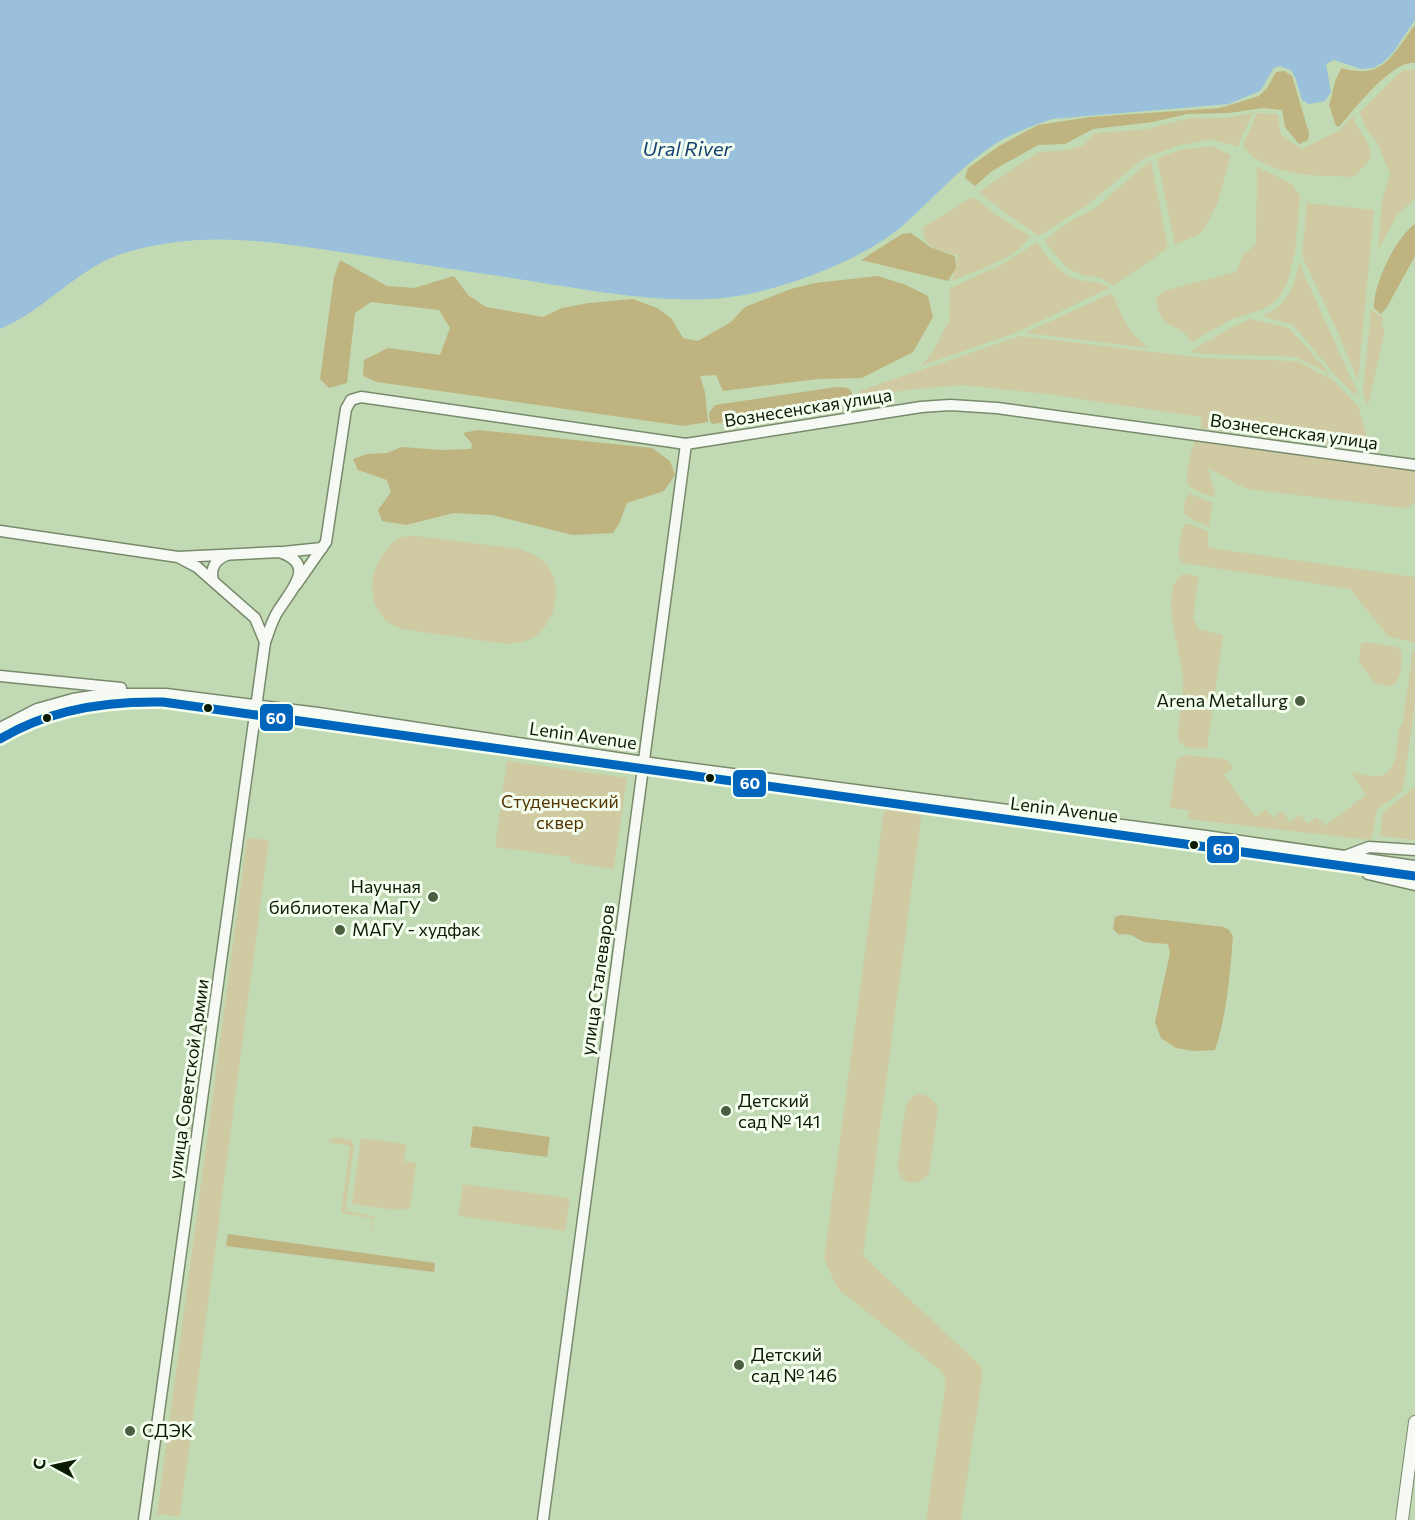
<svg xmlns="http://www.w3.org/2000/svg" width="1415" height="1520" viewBox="0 0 1415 1520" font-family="Commissioner,sans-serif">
	<rect width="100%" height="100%" fill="#c1dab3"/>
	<!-- green -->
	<g fill="#cfcaa2">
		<path d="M1403,70H1415V199L1398,214L1378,250L1382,201L1390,174L1377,142L1365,127L1360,112Z"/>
		<path d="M1253,113L1237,147L1212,139L1176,146L1143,159L1087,205L1039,236L1011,217L979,192L1039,152L1066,150L1084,145L1095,133L1147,129L1190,118H1225Z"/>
		<path d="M1257,113L1277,114L1281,135L1302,149L1340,130L1353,116C1356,130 1374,144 1370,158C1368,164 1358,172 1354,177C1318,176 1266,177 1243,146Z"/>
		<path d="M1212,146L1231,155L1217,204L1202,233L1175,245L1157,158L1180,150Z"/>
		<path d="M1151,160L1168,248L1113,286C1100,274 1092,279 1078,273C1063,267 1053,253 1045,240L1072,220L1093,210Z"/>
		<path d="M1257,167L1292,184L1300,196L1295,252L1287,284L1277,300L1264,309L1232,319L1191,342C1180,321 1159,331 1156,299L1163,291L1236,272L1243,255L1256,244Z"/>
		<path d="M973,197L995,214L1030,236C1020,257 973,272 952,281L958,255C939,249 923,250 923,227Z"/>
		<path d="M1307,203L1374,210L1358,381L1335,326L1302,256Z"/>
		<path d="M1037,242C1046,255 1058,272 1074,278C1087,284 1097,278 1109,288L1020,331L921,366L932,353L949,321L950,288L1005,263Z"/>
		<path d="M1299,263L1354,385L1357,392L1355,395L1337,377L1293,325L1262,316C1286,307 1295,287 1299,263Z"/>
		<path d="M1112,293C1122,315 1128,334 1149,348L1025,333Z"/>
		<path d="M1371,310L1383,317L1382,326L1385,330L1368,406L1363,391Z"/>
		<path d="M1250,319L1289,328L1330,374L1296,357L1207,354L1189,352L1234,326Z"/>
		<path d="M1020,336L1204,358L1297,361L1333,380L1358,406L1371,450L1201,428V417L1047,394L962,385L906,390L860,399L859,391Z"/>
		<path d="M1197,439L1415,471V503L1404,508L1247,489L1208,468L1215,493L1214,497C1207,494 1192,491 1188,484C1184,478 1192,444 1197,439Z"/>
		<path d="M1190,494L1213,503L1209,527L1189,518L1184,514L1185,499Z"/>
		<path d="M1185,524H1191L1209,532L1208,546L1218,549L1415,577V643L1388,636L1350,589L1183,563L1178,556L1182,528Z"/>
		<path d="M416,536L519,549C527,552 537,555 544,562C565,582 557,621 534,637C526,642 517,643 507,644L401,629C396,626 389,624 385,620C367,601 369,571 385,552C389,546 395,538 402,537C406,536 412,536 416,536Z"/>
		<path d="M1184,574L1199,576L1193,618L1198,629L1223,635L1207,749C1197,748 1184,750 1178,740C1177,720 1184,700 1183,679C1183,658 1156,584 1184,574Z"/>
		<path d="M1366,642L1397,647L1401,651C1403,660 1402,684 1390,686C1386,686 1380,684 1375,684L1359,662L1361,644Z"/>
		<path d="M1415,650V702L1403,790L1377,810L1372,837L1370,840L1188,819L1189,810L1170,808L1177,759L1185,755L1226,759L1233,768L1224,775L1255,817L1266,809L1273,818L1282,811L1290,822L1300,814L1307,824L1317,817L1325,826L1366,795L1351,772C1359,773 1371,777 1379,776C1399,773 1397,741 1399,726H1402L1413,651Z"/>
		<path d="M507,761L627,778L614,869L570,862V857L495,847Z"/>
		<path d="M1415,787V840L1380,836L1383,812Z"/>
		<path d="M888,808L916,812L919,813L921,818L863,1256L981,1366L982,1377L961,1520H926L945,1388V1377L940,1370L838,1289L824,1259L883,817L884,811Z"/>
		<path d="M247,838L269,840L180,1517L157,1514Z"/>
		<path d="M919,1094C930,1096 934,1099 938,1109L929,1173C918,1188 903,1186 897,1168L906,1105L912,1097Z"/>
		<path d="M333,1137L351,1140L354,1146L345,1211L374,1216L371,1241L372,1218L341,1213L350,1146L328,1142Z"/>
		<path d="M361,1138L406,1144L404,1161L416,1163L410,1210L398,1208L397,1210L352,1204Z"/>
		<path d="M463,1184L570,1198L565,1231L458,1216Z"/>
	</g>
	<!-- forest -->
	<g fill="#bfb380">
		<path d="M1415,25V63C1392,60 1354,110 1339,127L1336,126L1329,105C1334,91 1333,80 1342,68C1384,81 1393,53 1415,25Z"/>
		<path d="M1284,71L1292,76L1309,133L1308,140L1299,144L1285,127L1282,110L1263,108L1229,113L1187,114L1153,122L1093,129L1065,144L1038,145L992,171L975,186L965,178L968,168L999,146L1038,125L1090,117L1220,108L1259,96L1267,88L1276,72Z"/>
		<path d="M1415,224V256L1387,307L1381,314L1374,308C1373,284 1396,237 1415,224Z"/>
		<path d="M911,233L930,247L955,256L956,268L948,281L861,260L902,234Z"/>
		<path d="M340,260L387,286L414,288L454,276L468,295L486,307L543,317L562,308L589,303L633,299L657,308L671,318L683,338L698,341L731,322L745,307L791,289L815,283L878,276L906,285L928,296L933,317L913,352L862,378L818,379L723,391L716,375L700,376L705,392L708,422L683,426L377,382L363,376L364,360L388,348L440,355L450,328L439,310L371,302L355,313L347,383L329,388L320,379L334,277Z"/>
		<path d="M837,387L848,388L852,392V398L844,402L713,424L710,422L709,413L715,405Z"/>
		<path d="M478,430L652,448L670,461L675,475L664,491L627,503L619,524L613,533L573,535L492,515L454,513L406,525L382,521L378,510L391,492L387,480L358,470L353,459L367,454L387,453L402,447L441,450L471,449L472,444L463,433Z"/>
		<path d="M1121,915L1224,927L1229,930L1233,936C1230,974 1227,1014 1215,1050L1194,1051L1176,1048L1161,1038L1155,1022L1170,953L1168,944C1160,943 1150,944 1142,941C1134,937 1129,932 1119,935L1113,929L1115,917Z"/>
		<path d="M473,1126L550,1137L547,1157L470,1147Z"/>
		<path d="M228,1234L435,1263L434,1272L226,1246Z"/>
	</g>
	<!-- water -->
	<path fill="#9ac0dc" d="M0,0H1415V20L1392,54L1382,63L1373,68L1361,69L1334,60L1326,64L1331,92L1325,101L1309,104L1302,100L1295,77L1291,70L1280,66L1274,68L1260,91L1229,104L1052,119C1033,126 1012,133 995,144C960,167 932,200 901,227C861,261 776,293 723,298C660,304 594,291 531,281C465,271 400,261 334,251C264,240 201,232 131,251C80,264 48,309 0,329Z"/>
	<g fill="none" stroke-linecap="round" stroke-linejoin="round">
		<defs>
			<g id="secondary">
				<path d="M0,531L178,557L197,567L255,618L265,642C269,632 272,620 278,611C291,590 318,564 279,552L178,557"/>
				<path d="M283,552L322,548"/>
				<path d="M213,580C210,568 216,559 227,555"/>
				<path d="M296,585L326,542L346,409L351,400L361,397L686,444L921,407L950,405L997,408L1415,465"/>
				<path d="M0,676L121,688"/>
				<path d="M0,728L37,709L73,699L105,694H166L318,713L664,765L1206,836L1415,866"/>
				<path d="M0,739C49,709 107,701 163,702L1415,876"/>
				<path d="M1345,856L1369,847L1415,850"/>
				<path d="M1368,874L1415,885"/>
				<path d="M144,1520L265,642"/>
				<path d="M543,1520L686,444"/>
			</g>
			<path id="primary" d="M1402,1520L1415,1422"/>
		</defs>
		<!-- secondary casing -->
		<use href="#secondary" stroke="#788a6c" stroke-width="13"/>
		<!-- primary casing -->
		<use href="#primary" stroke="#788a6c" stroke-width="14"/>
		<!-- secondary -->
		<use href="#secondary" stroke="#f6f9f4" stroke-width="10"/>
		<!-- primary -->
		<use href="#primary" stroke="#f6f9f4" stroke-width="12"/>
		<defs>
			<path id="bus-1" d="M0,739C49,709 107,701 163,702L1415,876"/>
		</defs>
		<!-- bus-1 casing -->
		<use href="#bus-1" stroke="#f5fff0" stroke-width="14"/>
		<!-- bus-1 -->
		<use href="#bus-1" stroke="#0065bd" stroke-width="9"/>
	</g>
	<!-- markers -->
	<g fill="#4b5e40" stroke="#f5fff0" stroke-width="2">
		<circle cx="1300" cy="701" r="6"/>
		<circle cx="433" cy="897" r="6"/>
		<circle cx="340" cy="930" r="6"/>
		<circle cx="726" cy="1111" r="6"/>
		<circle cx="739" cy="1365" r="6"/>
		<circle cx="130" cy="1431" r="6"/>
	</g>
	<g fill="#0c1c02" stroke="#f5fff0" stroke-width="2">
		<circle cx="208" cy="708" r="5"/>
		<circle cx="47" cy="718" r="5"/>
		<circle cx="710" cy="778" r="5"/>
		<circle cx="1194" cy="845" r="5"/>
	</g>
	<g text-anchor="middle" stroke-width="6" stroke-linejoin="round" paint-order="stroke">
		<!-- street labels -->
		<g font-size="18" fill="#0c1c02" stroke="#f5fff0">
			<text transform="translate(808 408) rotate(-9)" y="6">Вознесенская улица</text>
			<text transform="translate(1294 432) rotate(8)" y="6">Вознесенская улица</text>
			<text transform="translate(583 736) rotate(8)" y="6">Lenin Avenue</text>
			<text transform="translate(1064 810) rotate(7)" y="6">Lenin Avenue</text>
			<text transform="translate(598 980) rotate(-82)" y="6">улица Сталеваров</text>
			<text transform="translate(189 1079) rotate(-82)" y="6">улица Советской Армии</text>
		</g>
		<!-- poi labels -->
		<g font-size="18" fill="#0c1c02" stroke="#f5fff0" text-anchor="start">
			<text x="1288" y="707" text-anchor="end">Arena Metallurg</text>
			<text x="421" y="893" text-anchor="end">Научная<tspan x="421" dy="21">библиотека МаГУ</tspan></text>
			<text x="352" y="936">МАГУ - худфак</text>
			<text x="738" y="1107">Детский<tspan x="738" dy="21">сад № 141</tspan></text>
			<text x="751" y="1361">Детский<tspan x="751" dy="21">сад № 146</tspan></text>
			<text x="142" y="1437">СДЭК</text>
		</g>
		<!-- park labels -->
		<g font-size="18" fill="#533501" stroke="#f5fff0">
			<text x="560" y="808">Студенческий<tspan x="560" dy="21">сквер</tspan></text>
		</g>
		<!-- water labels -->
		<g font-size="20" font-style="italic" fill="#144072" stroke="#f5fff0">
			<text x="687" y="156">Ural River</text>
		</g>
	</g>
	<g stroke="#f5fff0" stroke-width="2">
		<rect x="259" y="703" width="35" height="29" rx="6" fill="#0065bd"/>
		<rect x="732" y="769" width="35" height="29" rx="6" fill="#0065bd"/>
		<rect x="1206" y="835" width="34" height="29" rx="6" fill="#0065bd"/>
	</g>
	<g font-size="16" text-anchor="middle" font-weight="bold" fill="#fff">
		<text x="276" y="724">60</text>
		<text x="750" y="789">60</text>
		<text x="1223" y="855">60</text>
	</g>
	<!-- north arrow -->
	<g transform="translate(54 1466) rotate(278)" stroke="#f5fff0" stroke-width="4.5" paint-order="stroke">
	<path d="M0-4.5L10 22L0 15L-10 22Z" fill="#0c1c02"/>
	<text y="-9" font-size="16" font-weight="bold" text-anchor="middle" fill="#0c1c02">С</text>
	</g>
</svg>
